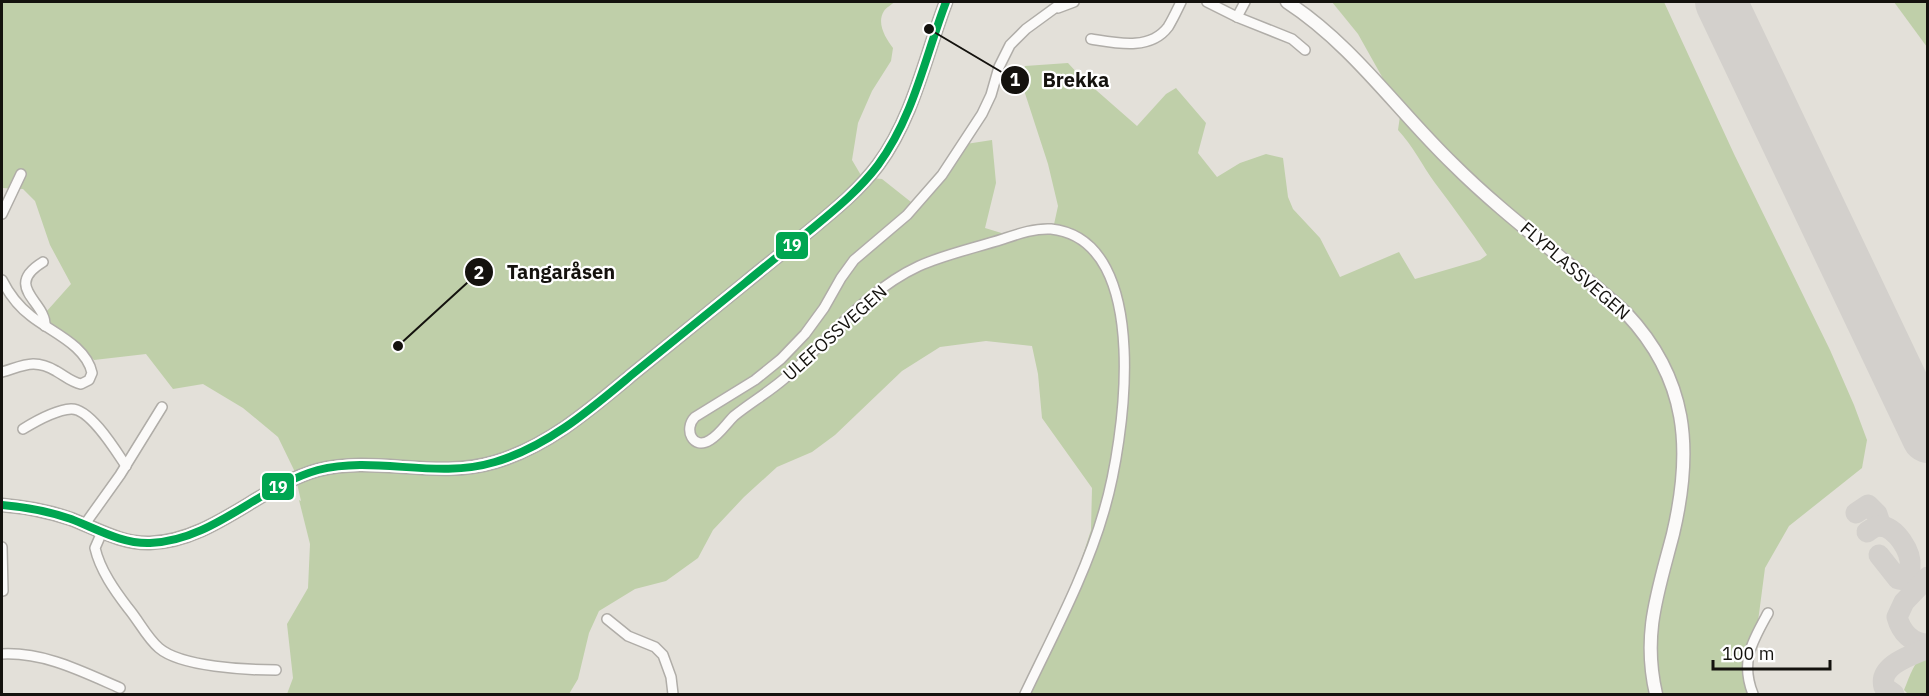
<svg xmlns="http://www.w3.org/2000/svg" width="1929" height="696" viewBox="0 0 1929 696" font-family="'IBM Plex Sans',sans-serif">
	<rect width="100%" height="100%" fill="#e3e0d9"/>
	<!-- green -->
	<g fill="#bfcfa9">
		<path d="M2,2H895C892,4 886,8 884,11C876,23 886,39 893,48L891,61L872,91L858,123L852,160L862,177L882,179L911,202L930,189L966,144L992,140L996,183L985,228L1008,235L1053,229L1058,206L1048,164L1020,78L1025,66L1068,63L1080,76L1137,126L1166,94L1176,88L1206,123L1198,153L1217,177L1240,163L1266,154L1283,158L1288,197L1293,209L1320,238L1340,277L1399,252L1415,279L1480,260L1487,255C1470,230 1453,207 1435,183C1422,165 1413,146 1398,130L1400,116L1381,75L1358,34L1332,2H1664L1734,154L1830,350L1854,405L1867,440L1862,468L1789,526L1765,568L1757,629L1746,649L1743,678L1751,694H1019L1040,656L1077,573L1091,530L1092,488L1042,418L1038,374L1032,346L986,341L940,347L902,371L835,435L812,452L777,467L744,497L713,530L698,558L666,581L635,589L599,611L589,633L578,679L569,694H287L293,678L287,624L308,588L310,544L299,500L301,501L294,470L278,437L243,408L203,384L173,389L146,354L94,360L80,346L50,326L46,312L71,284L50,245L35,201L23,189L2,188Z"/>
		<path d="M1894,2H1927V47Z"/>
		<path d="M1927,653V694H1908L1904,690C1910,676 1914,660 1927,653Z"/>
	</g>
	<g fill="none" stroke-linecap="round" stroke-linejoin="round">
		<!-- taxiway -->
		<g stroke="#d3d0cc" stroke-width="21">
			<path d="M1910,401L1918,412L1928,420"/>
			<path d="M1856,513L1868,505L1877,514L1881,526"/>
			<path d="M1867,532C1871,529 1875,526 1880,526C1896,527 1912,552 1910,567C1909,572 1906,576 1904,580L1898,579L1879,555"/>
			<path d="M1928,577L1904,602L1897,617C1901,632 1912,644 1928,644"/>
			<path d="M1894,694L1884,687C1878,665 1912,655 1928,648"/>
		</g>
		<!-- runway -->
		<path stroke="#d3d0cc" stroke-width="52" d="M1721,2L1928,437"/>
		<defs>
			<g id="minor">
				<path d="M1207,2L1237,17L1292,39L1305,50"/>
				<path d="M1058,8L1074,2"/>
				<path d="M1237,17L1245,2"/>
				<path d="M1091,39C1116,43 1150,51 1168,27C1173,19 1177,10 1181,2"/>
				<path d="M2,214L21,174"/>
				<path d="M43,262C2,287 47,302 45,326"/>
				<path d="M2,280C9,294 18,306 31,316C51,332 86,345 92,373L89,380L81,384C71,382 65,376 56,371C34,358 23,366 2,372"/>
				<path d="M23,429C36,421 55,410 71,409C90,408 116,451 126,466"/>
				<path d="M85,524L120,475L162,407"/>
				<path d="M102,532L95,548C100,570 115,591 128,608C139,621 147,638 159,648C181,667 247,670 276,670"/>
				<path d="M2,547L3,591"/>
				<path d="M607,619L628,636L655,647L663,655L671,677L673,694"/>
				<path d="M2,654C44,652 81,671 120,688"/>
				<path d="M1025,694C1053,635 1086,574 1104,511C1124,444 1155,240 1051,229C1035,228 1018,234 1003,239C975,248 946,254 919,266C880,284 850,315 820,345C809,356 798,368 785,378C769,392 750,403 734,416C726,424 719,435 710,440C693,451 683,429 695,417L755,380L781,359L805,334L824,308L841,278L854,260L907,215L942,175L982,114L991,95L999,67L1010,45L1026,29L1063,2"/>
				<path d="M1753,694C1740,661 1752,642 1768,613"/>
			</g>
			<g id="major">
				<path d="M1287,2C1353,45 1397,110 1453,164C1507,218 1570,262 1626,313C1688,379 1693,449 1673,534C1658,592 1642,634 1656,694"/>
				<path d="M2,505C26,507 48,511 71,519C97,529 122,544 150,543C213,541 260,486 318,470C376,455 435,480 495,462C549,446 592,408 634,373C671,343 708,313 745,283C768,264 791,246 814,227C837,208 860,189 878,165C914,116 925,57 946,2"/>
			</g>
		</defs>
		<!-- minor casing -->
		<use href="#minor" stroke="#b0ada8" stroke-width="12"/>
		<!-- major casing -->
		<use href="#major" stroke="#b0ada8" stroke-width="15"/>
		<!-- minor -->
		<use href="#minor" stroke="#fbfaf9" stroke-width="9"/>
		<!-- major -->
		<use href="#major" stroke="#fbfaf9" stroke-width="12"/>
		<defs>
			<path id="bus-1" d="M2,505C26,507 48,511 71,519C97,529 122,544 150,543C213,541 260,486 318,470C376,455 435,480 495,462C549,446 592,408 634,373C671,343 708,313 745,283C768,264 791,246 814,227C837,208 860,189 878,165C914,116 925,57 946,2"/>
		</defs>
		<!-- bus-1 casing -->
		<use href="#bus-1" stroke="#fff" stroke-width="12"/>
		<!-- bus-1 -->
		<use href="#bus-1" stroke="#00a651" stroke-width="8"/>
	</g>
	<g text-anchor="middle" stroke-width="4.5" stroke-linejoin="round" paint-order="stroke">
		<!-- street labels -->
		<g font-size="18" fill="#14120e" stroke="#fff">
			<text transform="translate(1575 271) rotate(41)" y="6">FLYPLASSVEGEN</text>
			<text transform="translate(835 333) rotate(-42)" y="6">ULEFOSSVEGEN</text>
		</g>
	</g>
	<!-- callouts -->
	<path fill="none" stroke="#14120e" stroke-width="2" d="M929 29L1015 80M398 346L479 272"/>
	<g fill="#14120e" stroke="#fff" stroke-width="2">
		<circle cx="929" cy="29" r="6"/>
		<circle cx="398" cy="346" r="6"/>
		<circle cx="1015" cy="80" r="15"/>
		<circle cx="479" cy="272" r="15"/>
	</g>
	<g font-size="18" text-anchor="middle" font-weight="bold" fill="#fff">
		<text x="1015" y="86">1</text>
		<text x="479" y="279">2</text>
	</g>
	<g font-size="20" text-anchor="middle" font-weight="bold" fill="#14120e" stroke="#fff" stroke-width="4.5" stroke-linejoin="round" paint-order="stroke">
		<text x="1076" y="87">Brekka</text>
		<text x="561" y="279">Tangaråsen</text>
	</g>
	<g stroke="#fff" stroke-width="2">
		<rect x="775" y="231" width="34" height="29" rx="6" fill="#00a651"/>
		<rect x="261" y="472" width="34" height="29" rx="6" fill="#00a651"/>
	</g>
	<g font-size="16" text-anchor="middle" font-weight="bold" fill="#fff">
		<text x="792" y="251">19</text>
		<text x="278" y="493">19</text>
	</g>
	<!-- border -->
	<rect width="1929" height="696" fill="none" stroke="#14120e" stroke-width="6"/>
	<!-- scale -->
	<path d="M1713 660v9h117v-9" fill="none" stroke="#14120e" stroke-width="3"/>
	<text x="1722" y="660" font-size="18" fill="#14120e" stroke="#ffffff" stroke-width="4.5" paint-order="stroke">100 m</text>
</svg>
